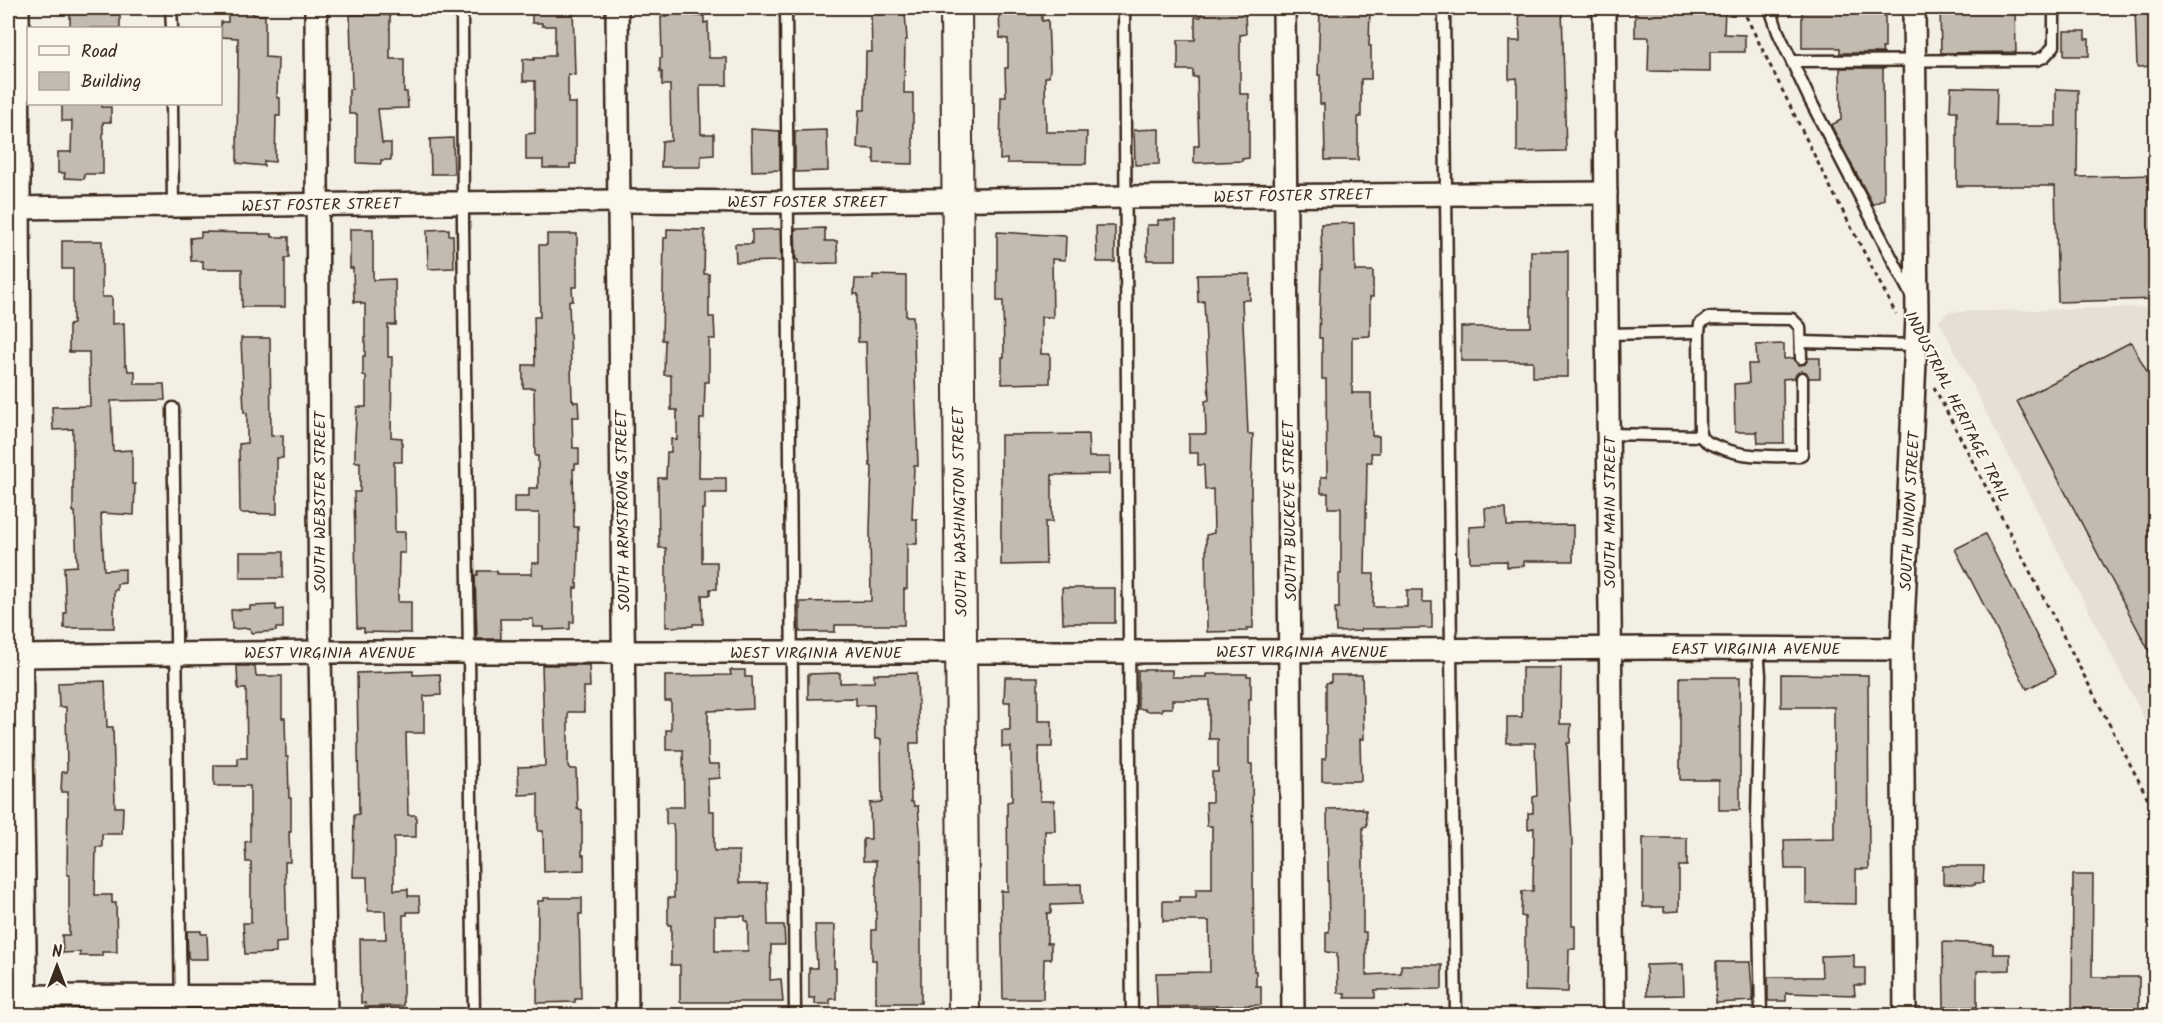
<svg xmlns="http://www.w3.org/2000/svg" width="2163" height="1023" viewBox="0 0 2163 1023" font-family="Kalam,sans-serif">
	<rect width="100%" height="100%" fill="#f3efe4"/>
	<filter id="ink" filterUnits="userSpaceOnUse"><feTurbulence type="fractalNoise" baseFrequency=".0167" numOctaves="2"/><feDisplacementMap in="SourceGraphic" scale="12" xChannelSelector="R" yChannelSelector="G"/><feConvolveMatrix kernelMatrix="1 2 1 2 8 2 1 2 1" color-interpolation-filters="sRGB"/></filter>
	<g filter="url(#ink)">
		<!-- built -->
		<path fill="#e5dfd4" d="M2155,307V739L1939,321L1948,312Z"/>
		<!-- building -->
		<g fill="#c3bbb0" stroke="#3b2a1e" stroke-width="1.5" fill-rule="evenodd">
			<rect x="70" y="8" width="50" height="20"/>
			<path d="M532,8H573L575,75L568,74V103H576V164H570V168H543V160H526V134L535,133V81H523V59L534,60V58H544V56H555V26H542V23H532Z"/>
			<path d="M665,8H695V16H704V23L708,22L709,58H727V85H700L701,134H714V155L701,156V167H661L662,141H671L670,85H662V72H660V58H662L661,17H666Z"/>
			<path d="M1201,8H1240V12H1245L1246,34L1240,35V94H1249V158L1242,159V161L1194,163V146H1199L1197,77H1193V70H1178V40H1195V17H1201Z"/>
			<path d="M1320,8H1370L1369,46H1371V79H1361V117H1358V160H1325L1324,104H1320V75H1318Z"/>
			<path d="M1519,8H1562L1566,151L1517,152V78L1509,79V41H1520Z"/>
			<path d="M1635,8H1725L1724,34L1745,35V52H1710V72L1648,71L1649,37H1635Z"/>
			<path d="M1802,8H1885V48H1882L1883,53H1840V48H1802Z"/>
			<path d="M1940,8H2015L2016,52L1941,53Z"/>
			<path d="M2135,8H2156V66L2137,67Z"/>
			<path d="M999,11H1042V21L1048,20L1050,69L1049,77H1045L1046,132H1087L1086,164L1007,163V159L1000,160L1001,97H1006L1005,68H1008V39L1000,38Z"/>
			<path d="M228,12H253V15H265V57L278,58L277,98H280V116H276L275,162L264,161V166L237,163L238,38L221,37V22H228Z"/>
			<path d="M871,12H905L907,40H905L904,93H913V164L874,163V149L857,148L859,110H865L866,52H872Z"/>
			<path d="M350,15H390V59H404V92H407L408,108L378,109L382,143H391V160H381V164L357,163V114H349V89H352Z"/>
			<path d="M2064,31H2085V39H2089V56H2064Z"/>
			<path d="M1840,68H1883L1884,199L1873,205L1831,125L1841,120Z"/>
			<path d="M1951,87L1997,88L1996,126H2056V89L2078,90L2077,177L2156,175V299L2058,302L2055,186H1957V111H1950Z"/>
			<path d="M62,104H102V107H111V122H103V174H84V179L64,178L65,173H58V152H71L72,121H62Z"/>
			<path d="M751,129L780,131V170L752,171Z"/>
			<path d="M1159,129V164L1135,165L1134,130Z"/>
			<path d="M827,130L828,171L795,172V131Z"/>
			<path d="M453,138L454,174H431L430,139Z"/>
			<path d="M1158,220H1176V260H1147V225H1158Z"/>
			<path d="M1354,223L1355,271H1373V297H1370V336L1352,337V393H1371L1372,436H1379V453H1371L1372,462H1367L1365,574H1374L1373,607H1407V590H1422V602H1432V628L1361,629V631L1336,632L1335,608H1339V574H1341V508H1328V493H1321V477H1327L1326,379H1322V338H1319L1321,270H1322L1321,224Z"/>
			<path d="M1096,226H1115V262H1097Z"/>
			<path d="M825,228V241H837L838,263L798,264V260H796L795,229Z"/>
			<path d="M350,229H373V280L395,279L396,325H388V357H392L391,437L402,438V462H394L395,532H405V553H399L398,602H411V633L364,632V628H357L354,492H360V462H355V437L357,407H366V376L363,375V356H365V304H361V302H354L353,268H350Z"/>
			<path d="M449,229V235H453L454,268L428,269L427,230Z"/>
			<path d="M667,229L705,230L704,274H709V317H714L715,339H709V382H705L704,419H700L699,478H726V493H705V509H702V562H717V589H710V595H702L703,624H693V626L666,627V548H659L658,478H666L667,452H671V439L677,440V410H671V375H664L665,340H662L664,238H667Z"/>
			<path d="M780,229L781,261L736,262L735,244H752V230Z"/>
			<path d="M201,232L259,233V234H272V237H289V258H285V307H242V269H203V261H191L190,238L201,237Z"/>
			<path d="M997,232L1066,236L1065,260L1052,259L1053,317H1041V354H1050V383L1002,384V357H1004L1003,301H997Z"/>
			<path d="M547,234H577V287H572L573,301H569L572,399L574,402H578L579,417H572L573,448H579V464H575V469H573L574,527H578V553L577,588H574V622H570V629L543,630V627H533V619H500L501,639H477L475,575H478V571H497V574H532V563H539V513H514V496H529V488H538V456H535L534,388H523V365H535L534,317H540L539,245H547Z"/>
			<path d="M62,241H102V297H112V324L124,323L125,365H127L128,371H135V384H164L165,400L111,401L113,451L132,450V484H135L134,515L101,513L104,570L125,569V583L117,584V590H114V628H64V613H66L64,567L77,566L75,512H73V429L53,430L52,407L90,406L89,352H69V325L73,324V269H62Z"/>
			<path d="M1531,251H1568V377H1533V361H1461V327H1531Z"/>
			<path d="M1250,274V300H1242L1248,434H1253L1251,488L1253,628H1247V631L1207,632L1206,535L1214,533L1213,489L1205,490L1204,465H1198V453H1189V434H1206L1205,401L1209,400L1204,301L1198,302L1197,275Z"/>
			<path d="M873,275L906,276V316H913L918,466H914L912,519H917V544H907V589H904V625H835V632H800V602L871,601L870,530L872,466H870L868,422L866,342H858V294H854L855,279H873Z"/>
			<path d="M241,338H270L271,436L283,435V458H277V514L240,513L239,444L247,443V413H244Z"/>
			<path d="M2131,342L2156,389V664L2017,401Z"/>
			<path d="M1784,344V359L1794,358L1798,365L1805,364L1808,358H1820V378H1809L1806,372L1801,371L1796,374L1794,378L1783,379L1784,443H1758L1757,432H1735L1734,384L1749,383L1748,364H1757L1756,345Z"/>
			<path d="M1088,434L1089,457H1110V474L1052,475V522H1045L1046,564L1001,565V435Z"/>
			<path d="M1485,508H1506L1507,526L1573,525V561H1524V566L1507,567V561L1470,562L1469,527L1486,526Z"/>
			<path d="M1985,534L2056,674L2027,689L1955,549Z"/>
			<rect x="240" y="552" width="43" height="26"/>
			<path d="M1062,588H1115V623H1063Z"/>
			<path d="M276,605V610L283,609V628H276V631L251,633L250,628L232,629L231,610L250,609V606Z"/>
			<path d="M542,665H589L590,687H584V712H568V766L570,769H576L577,808L582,810V855H584V870L544,872L543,831H538V794L519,795L518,767L545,766Z"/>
			<path d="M237,666H255L256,676H282V718H285L286,757H288L289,798H291V832H289L290,862H285L287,942L276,943V953L245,954L243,923H251V862H246L245,842L250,841V786H214V765H238V758H247L246,689H238Z"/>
			<path d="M1522,668H1561L1560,724H1571L1570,743H1567L1572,841V925H1575V949H1569L1568,992L1525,991V917L1521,916L1522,891H1533L1534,828L1528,829V813H1533V797L1537,796L1535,743H1507V717H1522Z"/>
			<path d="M730,670H745V677H752L753,709L708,711V759L709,764H719L720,778L708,779L709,811H714V851H739V883H767L768,925H784L785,945H771L770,980L781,979L783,1002H680V965H671V925H668V898H674V834L673,824H666V807H684L683,750H666V730H671V701H665V676L731,675ZM715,916H745V921H748V951H715Z"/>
			<path d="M1138,670H1172V677H1207V674H1247V676H1251V699H1249V764H1252L1254,971H1256V986H1261V1005L1157,1007L1156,973L1210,972L1209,921H1163V901H1179V897H1196V889H1212V826H1207L1206,802H1212V772H1218V739H1209V700H1172V708H1162V711H1145V709H1138Z"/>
			<path d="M413,671V675L440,674L441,695L424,696V733H406L408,815H416V837H394V890L408,889V896H419L420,912H407V915H403V1006L365,1007V1003H361L360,939H386L385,911H368L367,877H353L354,815L359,814L357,673Z"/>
			<path d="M840,673V683L874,682V674L917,673L919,743H910L911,802H913L914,806H918L921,843V1003H876V960H872V930H876V861H863V839H871L870,803L882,802L881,739H875L874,705H856V698L808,699V674Z"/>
			<path d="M1781,674L1868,675L1869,869H1856V904L1806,903V869H1785L1784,840L1834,839V707H1781Z"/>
			<path d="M1331,675H1362L1364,739H1360L1361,781H1322V759H1326V683L1331,682Z"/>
			<path d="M1005,677H1038V721H1052V747H1039L1040,801H1054L1055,831H1045V885L1081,884L1082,904L1051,905V913H1047V943H1051V959H1044L1043,999H1003L1001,891H1008L1007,802L1012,801L1011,747H1002V730H1010V702H1004Z"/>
			<path d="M1680,677H1740V810H1719V780H1680Z"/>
			<path d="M105,681L107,727H113L115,807H123L122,834H102V847H96L95,895H112V903H116L117,952H102V956H80V952L63,953L62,935H69V875H67L68,792H61L62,772H67L66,707H59L58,683Z"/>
			<path d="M1362,808V810H1366L1367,826L1363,827V932H1366V975L1401,973V965H1442V989L1375,990V998H1345V993H1338L1337,953L1326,952V932H1329L1327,809Z"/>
			<path d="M1643,838H1687V866H1679V911L1664,912V907H1643Z"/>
			<path d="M1943,866H1984L1983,883H1975V885L1943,884Z"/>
			<path d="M2073,875H2093L2092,977H2139V1016H2072Z"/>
			<path d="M544,898H582V914H579L581,999H575V1002L537,1003L538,901H544Z"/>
			<path d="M815,925H835L834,968H836V999H830V1004H815V998H809V968H817Z"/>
			<path d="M187,931H201V934H207L208,959H190L188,957Z"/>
			<path d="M1943,942L1993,944V954H2010V970L1977,971V1007H1944Z"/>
			<path d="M1854,955V968H1865V985H1854L1855,995L1786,993V1001H1768V977H1822L1821,956Z"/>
			<path d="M1716,962H1750L1753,1001L1716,1003Z"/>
			<path d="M1683,964L1684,995L1647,996L1646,965Z"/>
		</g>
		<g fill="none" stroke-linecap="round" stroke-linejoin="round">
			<defs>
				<g id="service">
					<path d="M171,8L172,28"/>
					<path d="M462,8L463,225L474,1016"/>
					<path d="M786,8L795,1016"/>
					<path d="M1124,8L1132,1016"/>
					<path d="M1444,8C1445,343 1452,680 1456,1016"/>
					<path d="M1770,8L1778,32L1810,100L1912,297"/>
					<path d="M1792,61L2036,60L2044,57L2054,46V8"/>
					<path d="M172,104L173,206"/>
					<path d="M1699,332L1700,436C1706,443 1713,445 1721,448C1748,458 1769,456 1798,456L1802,454V378"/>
					<path d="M1608,334L1699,332L1700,324L1708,318L1792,319L1800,327L1801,358"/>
					<path d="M1801,342L1916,345"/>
					<path d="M173,408L181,1016"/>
					<path d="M1609,434L1700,436"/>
					<path d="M1758,649L1760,675L1757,818L1761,1016"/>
				</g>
				<g id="minor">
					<path d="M18,8L22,742L26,1016"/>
					<path d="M316,8L320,652L326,1016"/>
					<path d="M617,8L627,1016"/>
					<path d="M1284,8L1293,1016"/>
					<path d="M1604,8L1614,1016"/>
					<path d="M8,208L619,201L787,202L1127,197L1606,193"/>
					<path d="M22,656L320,652H1129L1654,648L1902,649"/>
					<path d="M8,996L326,997"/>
					<path d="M1905,1016L1902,649L1917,317L1914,8"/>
				</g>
				<path id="secondary" d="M956,8L964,1016"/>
			</defs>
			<!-- service casing -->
			<use href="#service" stroke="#3b2a1e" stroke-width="15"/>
			<!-- minor casing -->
			<use href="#minor" stroke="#3b2a1e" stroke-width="26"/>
			<!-- secondary casing -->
			<use href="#secondary" stroke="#3b2a1e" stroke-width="34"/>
			<!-- path -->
			<g stroke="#3b2a1e" stroke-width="3" stroke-dasharray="4.5 4.5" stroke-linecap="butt">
				<path d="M1742,8L1823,173L1896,314"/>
				<path d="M1934,387L2156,814"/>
			</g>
			<!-- service -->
			<use href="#service" stroke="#fbf7ec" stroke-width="10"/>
			<!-- minor -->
			<use href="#minor" stroke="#fbf7ec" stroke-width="21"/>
			<!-- secondary -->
			<use href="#secondary" stroke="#fbf7ec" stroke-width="30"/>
		</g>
	</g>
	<g text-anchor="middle" stroke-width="4.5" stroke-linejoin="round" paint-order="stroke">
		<!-- street labels -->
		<g font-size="16" fill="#3b2a1e" stroke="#fbf7ec">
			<text transform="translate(1293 195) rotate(-1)" y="6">WEST FOSTER STREET</text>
			<text x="807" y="207">WEST FOSTER STREET</text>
			<text transform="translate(321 204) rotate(-1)" y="6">WEST FOSTER STREET</text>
			<text transform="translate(1958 406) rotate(63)" y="6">INDUSTRIAL HERITAGE TRAIL</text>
			<text transform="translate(319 502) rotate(-90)" y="6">SOUTH WEBSTER STREET</text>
			<text transform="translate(622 511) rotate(-91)" y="6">SOUTH ARMSTRONG STREET</text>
			<text transform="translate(1289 511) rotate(-91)" y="6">SOUTH BUCKEYE STREET</text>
			<text transform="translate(1909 511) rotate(-87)" y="6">SOUTH UNION STREET</text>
			<text transform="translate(959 512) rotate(-91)" y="6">SOUTH WASHINGTON STREET</text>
			<text transform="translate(1609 512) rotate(-90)" y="6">SOUTH MAIN STREET</text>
			<text x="1756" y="654">EAST VIRGINIA AVENUE</text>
			<text x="1302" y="657">WEST VIRGINIA AVENUE</text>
			<text x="330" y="658">WEST VIRGINIA AVENUE</text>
			<text x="816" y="658">WEST VIRGINIA AVENUE</text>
		</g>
	</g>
	<!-- margin -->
	<rect width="2163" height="1023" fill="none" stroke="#fbf7ec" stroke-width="30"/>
	<rect x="15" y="15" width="2133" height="993" fill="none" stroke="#3b2a1e" stroke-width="2" filter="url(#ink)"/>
	<!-- legend -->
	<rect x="27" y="27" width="195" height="78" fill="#fbf7ec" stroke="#aea59a" stroke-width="1.5"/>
	<rect x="39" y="46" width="30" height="9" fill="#fbf7ec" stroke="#aea59a" stroke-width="1.5"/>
	<text x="81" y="57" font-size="18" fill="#3b2a1e">Road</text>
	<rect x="39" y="72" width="30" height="18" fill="#c3bbb0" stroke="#aea59a" stroke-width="1.5"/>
	<text x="81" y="87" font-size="18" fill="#3b2a1e">Building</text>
	<!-- north arrow -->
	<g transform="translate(57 966)" stroke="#fbf7ec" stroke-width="4.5" paint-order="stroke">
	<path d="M0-4.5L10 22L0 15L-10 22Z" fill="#3b2a1e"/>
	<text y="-9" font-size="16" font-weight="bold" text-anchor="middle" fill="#3b2a1e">N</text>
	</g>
</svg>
